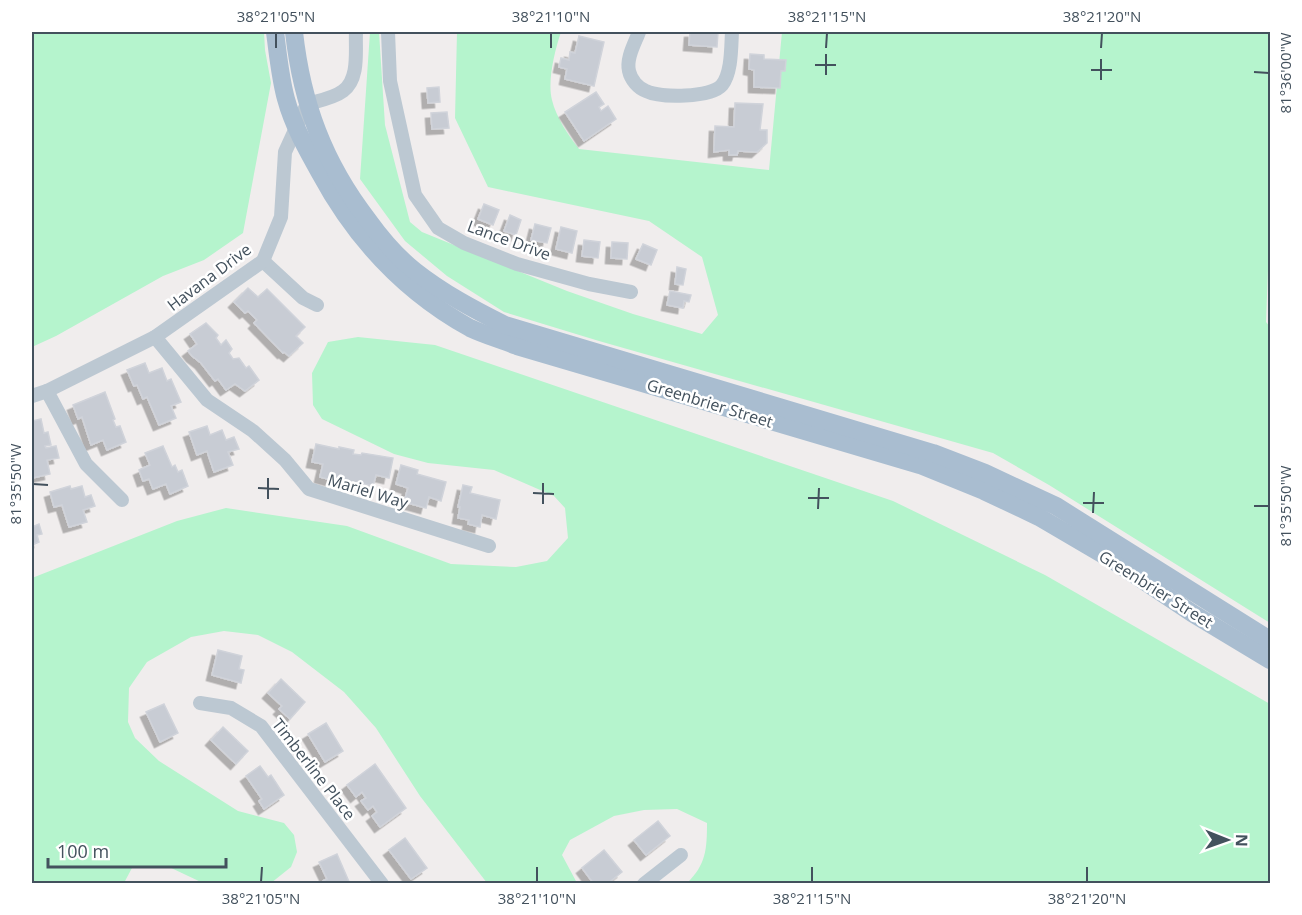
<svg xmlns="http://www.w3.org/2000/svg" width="1302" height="915" viewBox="0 0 1302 915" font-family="'Open Sans',sans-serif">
	<defs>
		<filter id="shadow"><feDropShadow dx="-5.5" dy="5.5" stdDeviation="0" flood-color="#0004"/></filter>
	</defs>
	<rect width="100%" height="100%" fill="#f0eded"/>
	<!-- green -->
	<g fill="#b5f4cd">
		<path d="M32,32H264L265,50L271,83L243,233L204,260L163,276L56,336L32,347Z"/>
		<path d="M370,32H379L385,125L410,222L422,232L567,291L633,314L702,334L718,315L702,257L649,221L488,187L455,118L457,32H561C555,50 547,81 552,100C556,117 568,135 579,149L769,170L782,32H1270V218L1266,322L1270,327V623L1049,485L993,453L599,341L504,312L447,276L405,241L360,179Z"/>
		<path d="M358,337L435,345L893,501L1045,575L1270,704V883H687C706,865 707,849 707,823L677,809L644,810L614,816L570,840L562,855L577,883H487L420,796L376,728L344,692L292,652L258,635L224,631L191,637L147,662L129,688L128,722L135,738L159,761L238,811L284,823L294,835L297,852L291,867L271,883H203L167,866H133L124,883H32V578L177,521L226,508L347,526L451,564L516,567L547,561L568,538L565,508L554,496L494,470L428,463L394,454L322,419L313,405L312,373L328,342Z"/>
	</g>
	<!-- building -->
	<g fill="#c8ccd4" stroke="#d0d3da" stroke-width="1.5" filter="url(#shadow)">
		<path d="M690,32H718L717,47L689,45Z"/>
		<path d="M579,36L604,42L594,86L565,79L567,69L559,67L561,58L569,60L570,52L575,53Z"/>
		<path d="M750,54L764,55V59L786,60L785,71H781L780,88L754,87V70L749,69Z"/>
		<path d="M439,87L440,102L428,103L427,88Z"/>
		<path d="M596,92L604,104L599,107L601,111L608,106L616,119L584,141L565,112Z"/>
		<path d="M735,103L763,104L760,130H767V143L757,152L738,151L737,155H729V150L714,152L715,126L734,127Z"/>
		<path d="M447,112L449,128L432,129L431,113Z"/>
		<path d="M484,204L499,210L493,225L478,219Z"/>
		<path d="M510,215L521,220L516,235L504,231Z"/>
		<path d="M535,224L551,228L547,243L531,240Z"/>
		<path d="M561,227L577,231L572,253L556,249Z"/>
		<path d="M584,240L600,242L598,258L582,256Z"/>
		<path d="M612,242L628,243L627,259L611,258Z"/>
		<path d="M643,244L657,250L651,265L636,259Z"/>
		<path d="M677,267L686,269L683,285L675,284Z"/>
		<path d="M248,288L258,297L267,289L305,327L296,336L303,343L289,356L284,352L283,353L254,323L257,320L248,311L245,313L234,302Z"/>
		<path d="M670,291L691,295L689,302L684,301L683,308L667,305Z"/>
		<path d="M206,323L218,335L216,338L221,345L226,340L232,349L229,353L233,359L239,358L246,368L249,366L259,380L245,391L235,384L226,390L218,379L215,381L201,363L192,356L188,351L197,344L190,334Z"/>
		<path d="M145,363L149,373L162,368L167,381L171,379L181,402L171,406L176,418L159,425L147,397L143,399L137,385L134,386L127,370Z"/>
		<path d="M105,392L115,419L113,420L116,427L120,426L126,442L107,450L103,440L91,445L82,417L78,419L73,405Z"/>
		<path d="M41,419L44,433L48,432L51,445L45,446L46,448L56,446L59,458L47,460L50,474L32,478V421Z"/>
		<path d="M207,426L210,435L222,430L226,440L234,437L239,449L228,452L233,465L214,472L207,451L197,455L189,432Z"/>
		<path d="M316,444L339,449V447L354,450L353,454L361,455L362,453L393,458L389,478L376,475L373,486L360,483L359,485L331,477V480L320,477L323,464L312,462Z"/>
		<path d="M163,446L172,467L175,465L178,472L182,470L188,486L170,494L166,484L153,489L149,479L143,481L139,470L150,465L145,453Z"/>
		<path d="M401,465L418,470L417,474L446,482L441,501L429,497L426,508L404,502L408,488L396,484Z"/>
		<path d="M463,485L472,487L470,493L500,500L496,519L482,515L480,527L468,524L469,520L458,518L460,507H458Z"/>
		<path d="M70,486L71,489L82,486L85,497L91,495L95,506L83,510L87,522L69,527L62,505L54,507L50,492Z"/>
		<path d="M39,524L42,534L37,535L39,542L32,545V527Z"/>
		<path d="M218,650L242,656L239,669L244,670L241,683L212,675Z"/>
		<path d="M281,679L305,702L290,719L279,709L282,706L268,693Z"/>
		<path d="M164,704L178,733L160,742L146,712Z"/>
		<path d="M326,723L343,751L325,762L308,734Z"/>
		<path d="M223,727L248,751L236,764L211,740Z"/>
		<path d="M375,764L406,808L380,827L372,816L377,812L373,806L368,810L361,801L366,798L362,792L356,797L347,785Z"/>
		<path d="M260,766L268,777L271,775L284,795L264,809L259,801L262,799L246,776Z"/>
		<path d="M658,821L670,836L646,855L634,840Z"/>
		<path d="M405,838L427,868L411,879L389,850Z"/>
		<path d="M604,850L622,872L607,884H594L582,868Z"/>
		<path d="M337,854L350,884H324L323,881L327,879L319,862Z"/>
	</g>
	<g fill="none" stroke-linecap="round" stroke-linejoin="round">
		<!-- minor -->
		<g stroke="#bcc8d2" stroke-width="14">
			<path d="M388,32L390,81L415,195L438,228L464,243L517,264L589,284L631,292"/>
			<path d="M639,32C635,43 626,58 629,71C631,80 638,88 646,91C660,98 711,98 722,85C732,72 731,47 732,32"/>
			<path d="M263,261L303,298L317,305"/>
			<path d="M155,337L207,400L253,431L285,460L309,489L489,546"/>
			<path d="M47,391L86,464L122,500"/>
			<path d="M32,396L47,391L155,337L263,261L281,217L285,152L307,104C318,101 334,98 343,91C360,79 355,49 356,32"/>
			<path d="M200,703L231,708L261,726L382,884"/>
			<path d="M644,884L681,855"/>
		</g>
		<!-- major -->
		<g stroke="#a9bdd0" stroke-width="18">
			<path d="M275,32C278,54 280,77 286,99C293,125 307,150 320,173C355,238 405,292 470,328C485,335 502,340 517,346L920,465L984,491L1039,517L1114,561L1192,613L1270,660"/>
			<path d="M294,32C302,104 324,163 368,220C381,238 397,257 415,271C443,293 473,309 505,325L933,453L985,473L1056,506L1270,640"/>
		</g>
	</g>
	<!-- ticks -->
	<path fill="none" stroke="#43515d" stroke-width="2" d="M276,48V33M551,48V33M826,48L827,33M1101,48L1102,33M815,65H836M1091,70H1112M1254,72L1269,73M826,75V54M1101,80V59M33,484L48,485M258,488L279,489M533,493L554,494M808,498H829M268,499V478M1083,503H1104M543,504V483M1254,506H1269M818,509L819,488M1093,513L1094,492M261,882L262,867M537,882V867M812,882V867M1087,882V867"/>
	<g text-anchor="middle" stroke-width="5" stroke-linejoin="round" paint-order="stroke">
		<!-- street labels -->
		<g font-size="16" fill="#43515d" stroke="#fff">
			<text transform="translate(509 240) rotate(20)" y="6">Lance Drive</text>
			<text transform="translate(209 277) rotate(-37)" y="6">Havana Drive</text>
			<text transform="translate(710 403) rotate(17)" y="6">Greenbrier Street</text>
			<text transform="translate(368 491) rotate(17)" y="6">Mariel Way</text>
			<text transform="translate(1156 589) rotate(32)" y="6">Greenbrier Street</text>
			<text transform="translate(314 769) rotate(52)" y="6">Timberline Place</text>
		</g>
	</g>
	<!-- border -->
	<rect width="1302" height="915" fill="none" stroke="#ffffff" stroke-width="66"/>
	<!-- north arrow -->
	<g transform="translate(1227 840) rotate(91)" stroke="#ffffff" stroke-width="4.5" paint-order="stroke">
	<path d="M0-4.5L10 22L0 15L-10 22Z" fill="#43515d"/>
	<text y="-9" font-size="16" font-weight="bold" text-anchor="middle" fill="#43515d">N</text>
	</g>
	<!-- scale -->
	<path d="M48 858v9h178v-9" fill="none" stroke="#43515d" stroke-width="3"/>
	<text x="57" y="858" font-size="18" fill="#43515d" stroke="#ffffff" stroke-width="4.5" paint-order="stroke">100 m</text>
	<rect x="33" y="33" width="1236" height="849" fill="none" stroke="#43515d" stroke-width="2"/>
	<g font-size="15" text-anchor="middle" fill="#43515d">
		<text x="276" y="22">38°21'05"N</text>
		<text x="551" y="22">38°21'10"N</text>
		<text x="827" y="22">38°21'15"N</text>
		<text x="1102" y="22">38°21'20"N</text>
		<text transform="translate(1286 73) rotate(-90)" y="5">81°36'00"W</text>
		<text transform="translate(16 484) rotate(-90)" y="5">81°35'50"W</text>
		<text transform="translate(1286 506) rotate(-90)" y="5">81°35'50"W</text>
		<text x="261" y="904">38°21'05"N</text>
		<text x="537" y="904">38°21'10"N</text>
		<text x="812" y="904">38°21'15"N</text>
		<text x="1087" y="904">38°21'20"N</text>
	</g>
</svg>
